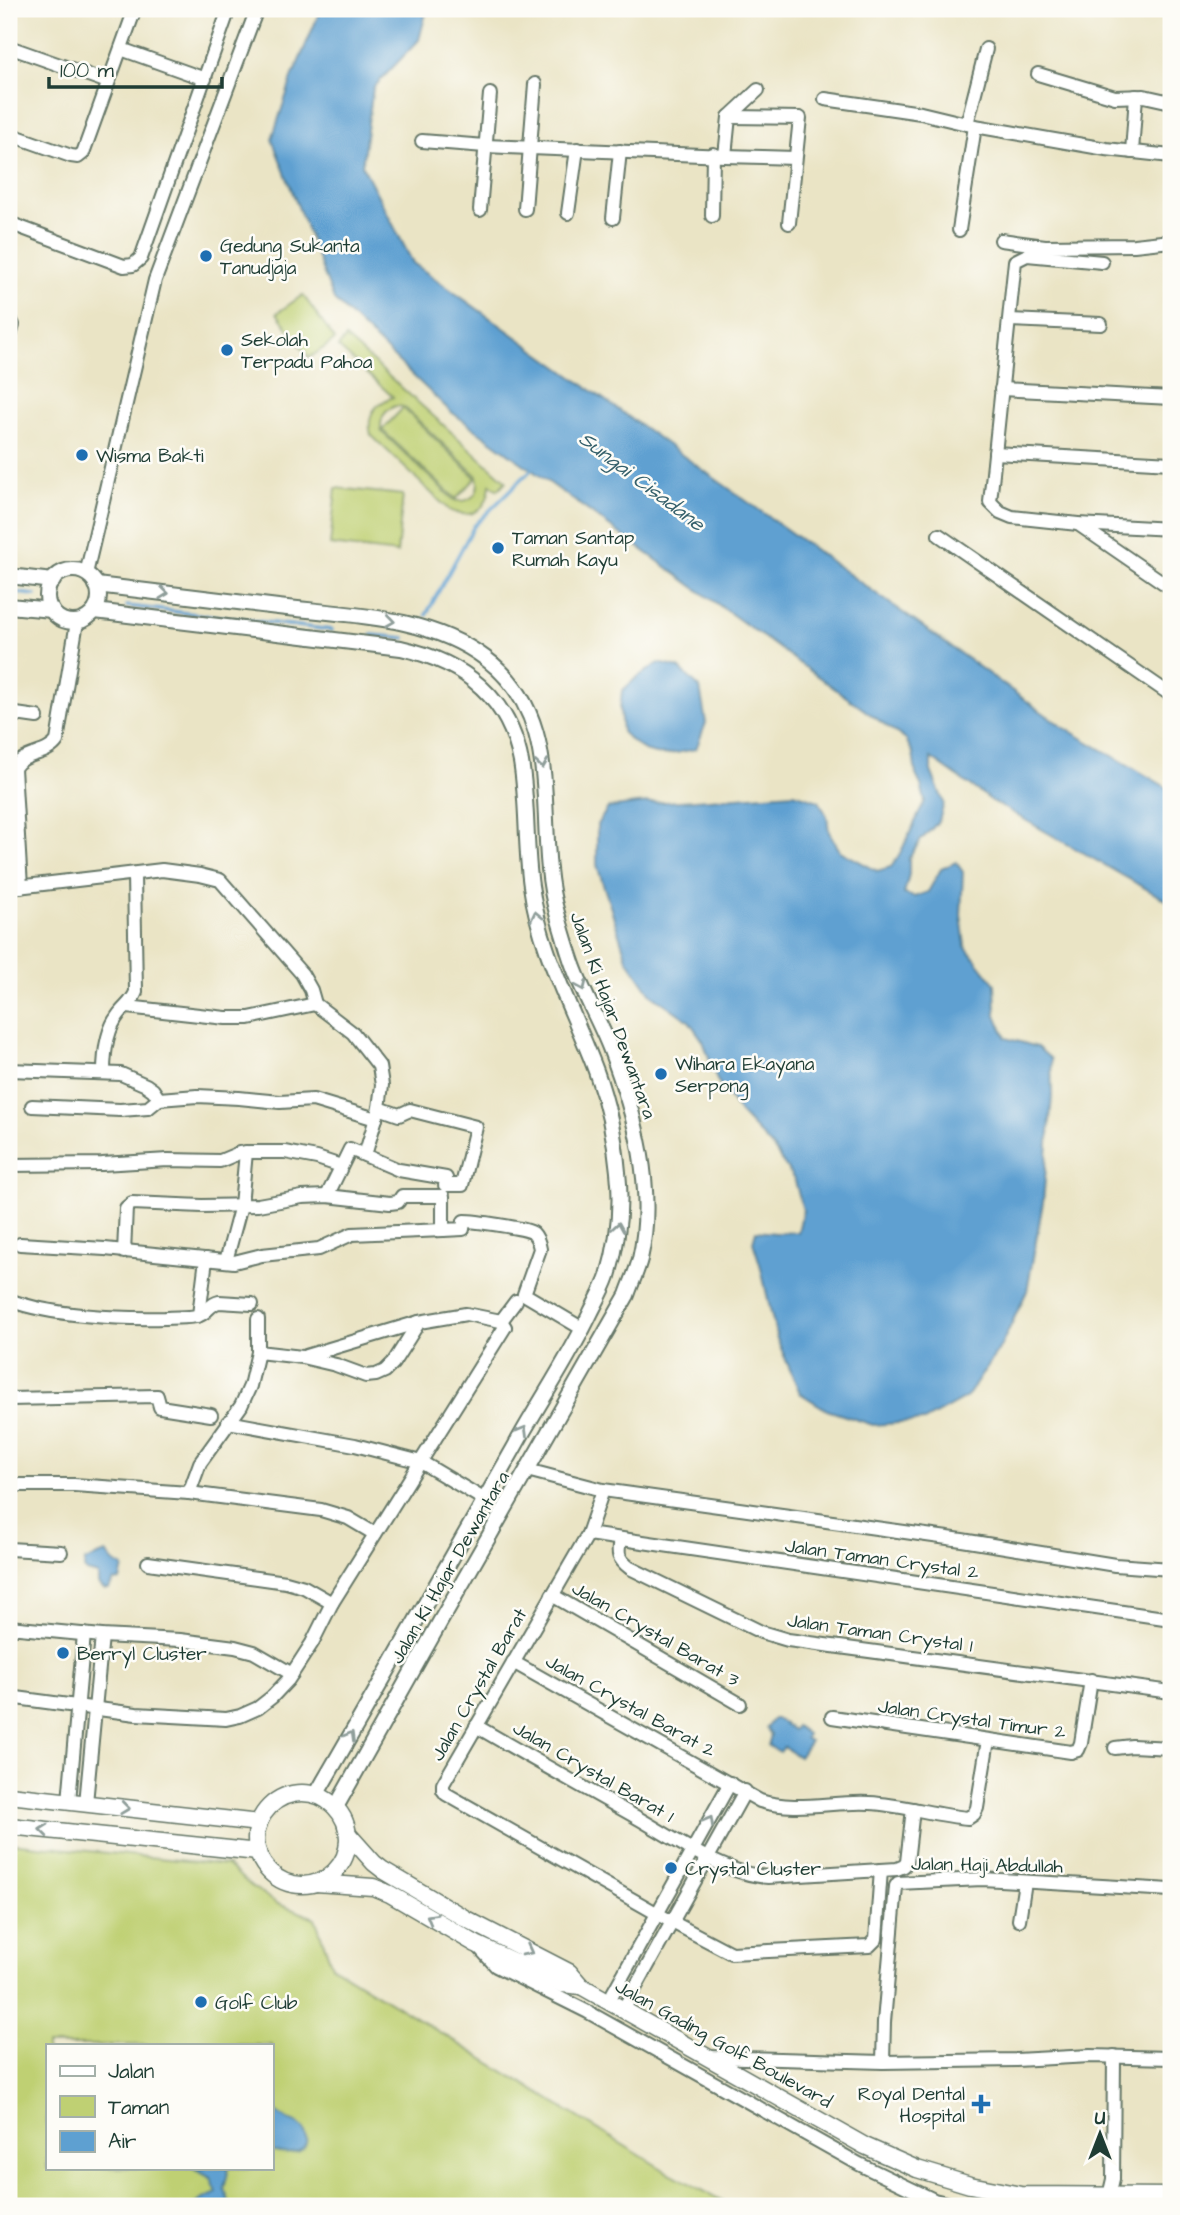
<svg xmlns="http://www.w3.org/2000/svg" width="1180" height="2215" viewBox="0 0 1180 2215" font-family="'Architects Daughter',sans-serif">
	<rect width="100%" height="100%" fill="#fdfcf7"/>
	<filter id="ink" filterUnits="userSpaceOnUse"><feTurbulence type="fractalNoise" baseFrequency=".0143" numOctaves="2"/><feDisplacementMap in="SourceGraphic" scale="14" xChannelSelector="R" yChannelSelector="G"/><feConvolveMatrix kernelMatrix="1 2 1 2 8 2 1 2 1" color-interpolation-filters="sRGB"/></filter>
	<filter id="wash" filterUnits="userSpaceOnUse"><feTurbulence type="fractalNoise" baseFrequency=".00686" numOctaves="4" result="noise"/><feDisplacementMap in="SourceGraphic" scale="28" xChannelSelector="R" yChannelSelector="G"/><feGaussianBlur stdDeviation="1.57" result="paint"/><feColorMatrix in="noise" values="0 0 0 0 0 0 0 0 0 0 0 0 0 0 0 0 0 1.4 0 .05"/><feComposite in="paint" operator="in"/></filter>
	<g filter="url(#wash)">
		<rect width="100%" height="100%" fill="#eae4c5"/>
		<!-- green -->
		<g fill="#bfd073" stroke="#6f8654" stroke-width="2" fill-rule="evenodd">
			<path d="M303,295L335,340L309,358L277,313Z"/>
			<path d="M346,338L506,481L498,490L490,484C488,509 473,521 449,510L371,435C366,414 375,404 393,397L338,347ZM395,406L404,407L477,476C481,493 471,504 454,500L381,431C380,418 384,411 395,406Z"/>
			<path d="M403,408L476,478L456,499L382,430Z"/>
			<path d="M336,488L403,495L397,553L330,545Z"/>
			<path d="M9,1843L227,1865L251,1886L278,1904L315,1918L332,1966L664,2170L732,2206H9ZM47,2045H271V2168H47Z"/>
		</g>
		<!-- water -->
		<g fill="#5ea0d1" stroke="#3e6e82" stroke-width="2">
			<path d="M321,9H427L419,40L373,88L362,165L413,263L1063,727L1171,790V903L992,801L931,758V771L944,803L939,821L921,840L909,858V874L904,894L914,897L928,892L941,869L956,862L963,872L961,915L965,946L995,984L996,1015L1006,1038L1037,1047L1051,1059L1052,1096L1043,1202L1027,1291L1001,1346L967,1397L924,1421L873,1425L827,1410L800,1393L777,1339L760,1264L753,1242L756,1231L776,1233L798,1232L803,1210L795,1181L773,1148L740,1113L717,1080L703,1041L689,1021L651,994L627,959L597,865V825L608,808L637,804L794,793L819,801L827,816L829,832L840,851L877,871L891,867L899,856L925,801L921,785L916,775L913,753L906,740L450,411L334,300L272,139L293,75Z"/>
			<path d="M659,663L679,668L700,688L706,723L696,749C658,757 650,760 622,732L620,709L622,691L636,678Z"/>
			<path d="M106,1553L114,1562L123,1567L120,1580L113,1581L109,1589H104L98,1584V1575L87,1572L84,1569L85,1561Z"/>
			<path d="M773,1719H777L793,1730L796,1726L807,1734L805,1738L810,1741L799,1757L784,1747L780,1752L768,1746L771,1735L766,1727Z"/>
			<path d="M271,2110C278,2112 281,2115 286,2119C291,2122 298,2122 301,2126C305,2129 305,2132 306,2136C310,2156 284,2155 271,2151Z"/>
			<path d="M192,2168H229L224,2189L231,2206H194L201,2200L217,2193L211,2178Z"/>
		</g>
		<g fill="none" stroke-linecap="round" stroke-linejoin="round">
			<!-- stream -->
			<g stroke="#5ea0d1" stroke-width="3.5">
				<path d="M9,592L35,595"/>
				<path d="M127,606L332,630"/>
				<path d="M426,615L474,526L531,470"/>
				<path d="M372,635L405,638"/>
			</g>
		</g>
	</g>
	<g filter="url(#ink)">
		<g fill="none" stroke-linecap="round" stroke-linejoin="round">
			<defs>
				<g id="minor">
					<path d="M9,47L108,82"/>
					<path d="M121,49L205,79"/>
					<path d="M1038,74L1115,97L1144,96L1171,102"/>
					<path d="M825,99L921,113L975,126L1106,149L1171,156"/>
					<path d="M729,117L800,118L789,223"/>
					<path d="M967,124L986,49"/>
					<path d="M9,134L71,156L78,157L83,153L135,9"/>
					<path d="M422,141L485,146L725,156L729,117L758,90"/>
					<path d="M1132,152L1136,96"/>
					<path d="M725,156L795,158"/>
					<path d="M525,209L535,84"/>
					<path d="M480,210L490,94"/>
					<path d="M568,213L577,149"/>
					<path d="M712,216L713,154"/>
					<path d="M613,218L620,151"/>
					<path d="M9,223L124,266L133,265L141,258L229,9"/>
					<path d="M959,230L975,126"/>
					<path d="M1001,240L1045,246L1134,245L1171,241"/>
					<path d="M1102,262L1027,255L1015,261L990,502L1000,512L1012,517L1078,524L1171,529"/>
					<path d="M9,316L13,325L9,340"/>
					<path d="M1010,320L1101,324"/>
					<path d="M1001,389L1171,398"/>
					<path d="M995,453L1171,463"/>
					<path d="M1078,524L1171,588"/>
					<path d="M939,535L1171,695"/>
					<path d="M86,574L155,280L257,9"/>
					<path d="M9,713L37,717"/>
					<path d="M21,887L14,768C23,752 47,756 57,741L77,622"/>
					<path d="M9,888L162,870L200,875L220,880L302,974L311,990L315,1004L353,1033L379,1066L382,1085L379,1108L365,1155"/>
					<path d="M127,1007L226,1018H249L315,1004"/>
					<path d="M9,1070L121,1074L146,1085L153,1090L159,1099"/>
					<path d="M104,1073C104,1053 106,1030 119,1014C126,1005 132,1002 136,992L134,875"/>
					<path d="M159,1099L197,1096L239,1098L280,1102L313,1100L376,1119"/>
					<path d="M32,1106L120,1110L148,1108L159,1099"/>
					<path d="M9,1165L102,1164L168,1160L220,1161L239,1153L250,1152H285L317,1158L341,1166"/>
					<path d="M327,1196L350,1149L399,1170L446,1178L445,1185H462L476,1127L410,1110L399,1115L379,1108"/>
					<path d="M20,1244L105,1249L234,1262L262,1255L319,1249L352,1234L443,1230"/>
					<path d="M124,1252L126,1208L132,1203L202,1206L258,1205L302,1197L327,1196L390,1203L398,1202L402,1196H443V1230L463,1229L464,1221C473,1221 528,1228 533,1233C537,1237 539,1243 540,1249L524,1294L583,1329"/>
					<path d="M226,1261L241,1205L246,1152"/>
					<path d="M9,1300C51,1316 120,1319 165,1318C175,1317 187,1318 197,1316C207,1314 209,1304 219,1302L252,1304"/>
					<path d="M199,1315L206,1259"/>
					<path d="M501,1321L516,1301"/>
					<path d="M306,1356L419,1322"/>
					<path d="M9,1399L157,1396L160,1407L211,1415"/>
					<path d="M228,1422L355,1445L421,1462L485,1500"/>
					<path d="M527,1470L603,1490L962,1540L1115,1565L1171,1569"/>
					<path d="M9,1485H74L189,1493L321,1510L348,1518L375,1534"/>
					<path d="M603,1490L588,1534L443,1784V1790L446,1794L672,1922L731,1953L869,1946L876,1939L881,1870"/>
					<path d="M189,1493L200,1463L241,1406L250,1386L258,1352V1319"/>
					<path d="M588,1534L1171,1619"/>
					<path d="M620,1540C617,1554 618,1559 630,1568L761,1632L788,1640L1171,1692"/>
					<path d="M9,1549L61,1552"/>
					<path d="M148,1563L286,1582L304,1587L332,1603"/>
					<path d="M552,1595L740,1704"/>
					<path d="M9,1627L102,1636L180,1640L235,1647L254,1652L292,1674"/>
					<path d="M513,1662L760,1801C796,1812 833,1801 870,1803C903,1805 935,1815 968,1818L974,1814L977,1808L988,1740"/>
					<path d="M9,1697L136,1714L226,1719L240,1716L258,1708L272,1697L288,1680L312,1643L332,1603L505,1327L501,1321L466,1314L419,1322L393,1363L385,1371L376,1375L366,1376L336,1365L302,1357L258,1352"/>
					<path d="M832,1717L1071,1752L1078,1750L1081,1743L1091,1680"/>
					<path d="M476,1726C529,1757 583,1787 636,1817C675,1839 723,1874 768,1877L897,1869L904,1866L907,1862L913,1809"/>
					<path d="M1115,1748L1132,1746L1171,1748"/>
					<path d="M69,1801L84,1634"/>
					<path d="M86,1803L102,1636"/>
					<path d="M1019,1920L1025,1882"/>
					<path d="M478,1946L496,1966L588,2012L859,2164L934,2200L958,2206"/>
					<path d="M608,2002L730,1783"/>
					<path d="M623,2010L745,1791"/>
					<path d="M707,2057L883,2062L1016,2060L1090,2056L1171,2058"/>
					<path d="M883,2062L884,2022L896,1886L898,1883L982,1879L1171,1890"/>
					<path d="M1110,2206L1109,2196L1113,2179L1114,2056"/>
				</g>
				<g id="tertiary">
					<circle cx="73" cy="596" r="26"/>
					<path d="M9,576L53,581"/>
					<path d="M96,585C157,592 218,600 278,607C347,615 428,615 485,658C570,721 532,826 557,913C562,930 567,948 573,965C583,993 599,1020 610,1048C635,1113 656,1190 640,1259C637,1271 631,1283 627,1295L440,1622L336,1807"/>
					<path d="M9,606L52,610"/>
					<path d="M95,611L401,648C463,662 509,697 521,762C528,803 525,845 531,886C540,952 573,1009 596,1071C608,1104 615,1138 618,1172C622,1207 618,1242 608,1276C604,1288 597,1300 591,1312C569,1359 539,1402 514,1448C448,1564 383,1680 316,1795"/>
				</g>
				<g id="secondary">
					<circle cx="302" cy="1839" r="46"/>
					<path d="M9,1795L259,1823"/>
					<path d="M9,1826L258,1852"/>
					<path d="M349,1835L374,1863L383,1870L466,1919L569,1972L581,1986L865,2146L917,2169L970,2185L1021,2195L1171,2196"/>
					<path d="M316,1883L373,1887L390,1894L476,1944L562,1984L581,1986"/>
				</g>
			</defs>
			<!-- minor casing -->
			<use href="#minor" stroke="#667767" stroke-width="16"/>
			<!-- tertiary casing -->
			<use href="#tertiary" stroke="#667767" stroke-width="18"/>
			<!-- secondary casing -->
			<use href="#secondary" stroke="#667767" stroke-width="19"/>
			<!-- minor -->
			<use href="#minor" stroke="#fff" stroke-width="12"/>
			<!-- tertiary -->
			<use href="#tertiary" stroke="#fff" stroke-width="14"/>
			<!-- secondary -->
			<use href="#secondary" stroke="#fff" stroke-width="16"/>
		</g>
		<!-- one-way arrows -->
		<defs><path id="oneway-chevron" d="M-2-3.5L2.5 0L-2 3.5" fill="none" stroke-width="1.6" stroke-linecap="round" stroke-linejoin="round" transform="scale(1.75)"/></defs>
		<g stroke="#8f9e9a">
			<use href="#oneway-chevron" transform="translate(164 593) rotate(7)"/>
			<use href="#oneway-chevron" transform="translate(390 621) rotate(8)"/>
			<use href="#oneway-chevron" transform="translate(542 764) rotate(82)"/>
			<use href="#oneway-chevron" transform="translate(536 916) rotate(-103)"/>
			<use href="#oneway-chevron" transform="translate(582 986) rotate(66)"/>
			<use href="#oneway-chevron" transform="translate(618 1227) rotate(-81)"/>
			<use href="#oneway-chevron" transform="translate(523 1431) rotate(-60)"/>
			<use href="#oneway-chevron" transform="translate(350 1736) rotate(-60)"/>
			<use href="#oneway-chevron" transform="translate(125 1808) rotate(7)"/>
			<use href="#oneway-chevron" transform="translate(709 1821) rotate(-61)"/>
			<use href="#oneway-chevron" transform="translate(44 1830) rotate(-174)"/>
			<use href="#oneway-chevron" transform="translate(431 1918) rotate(-150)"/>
			<use href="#oneway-chevron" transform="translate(528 1951) rotate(27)"/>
		</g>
	</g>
	<!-- markers -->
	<g fill="#1f6fb2" stroke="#fdfcf7" stroke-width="2.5">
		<circle cx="206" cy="256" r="7"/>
		<circle cx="227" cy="350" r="7"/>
		<circle cx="82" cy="455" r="7"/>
		<circle cx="498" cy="548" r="7"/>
		<circle cx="661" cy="1074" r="7"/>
		<circle cx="63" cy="1653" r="7"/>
		<circle cx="671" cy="1868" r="7"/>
		<circle cx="201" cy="2002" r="7"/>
		<path d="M977.5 2093.5h7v7h7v7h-7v7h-7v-7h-7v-7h7z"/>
	</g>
	<g text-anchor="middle" stroke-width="5" stroke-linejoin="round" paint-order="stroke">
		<!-- poi labels -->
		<g font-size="19" fill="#1f3d34" stroke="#fdfcf7" text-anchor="start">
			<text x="220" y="252">Gedung Sukanta<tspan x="220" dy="22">Tanudjaja</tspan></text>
			<text x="241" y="346">Sekolah<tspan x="241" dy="22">Terpadu Pahoa</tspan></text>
			<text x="96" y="462">Wisma Bakti</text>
			<text x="512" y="544">Taman Santap<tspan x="512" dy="22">Rumah Kayu</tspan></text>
			<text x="675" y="1070">Wihara Ekayana<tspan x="675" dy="22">Serpong</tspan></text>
			<text x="77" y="1660">Berryl Cluster</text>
			<text x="685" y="1875">Crystal Cluster</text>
			<text x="215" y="2009">Golf Club</text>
			<text x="965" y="2100" text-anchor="end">Royal Dental<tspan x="965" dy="22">Hospital</tspan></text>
		</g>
		<!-- street labels -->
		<g font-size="19" fill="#1f3d34" stroke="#fdfcf7">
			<text transform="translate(614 1015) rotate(70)" y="7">Jalan Ki Hajar Dewantara</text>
			<text transform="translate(882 1558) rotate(8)" y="7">Jalan Taman Crystal 2</text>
			<text transform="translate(449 1567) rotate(-60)" y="7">Jalan Ki Hajar Dewantara</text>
			<text transform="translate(880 1632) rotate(8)" y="7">Jalan Taman Crystal 1</text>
			<text transform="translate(656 1633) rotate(30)" y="7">Jalan Crystal Barat 3</text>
			<text transform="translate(478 1684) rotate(-60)" y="7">Jalan Crystal Barat</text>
			<text transform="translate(631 1705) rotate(29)" y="7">Jalan Crystal Barat 2</text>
			<text transform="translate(972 1718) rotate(8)" y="7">Jalan Crystal Timur 2</text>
			<text transform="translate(594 1771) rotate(30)" y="7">Jalan Crystal Barat 1</text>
			<text transform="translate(987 1864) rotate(1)" y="7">Jalan Haji Abdullah</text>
			<text transform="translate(724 2043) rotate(29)" y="7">Jalan Gading Golf Boulevard</text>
		</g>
		<!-- water labels -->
		<g font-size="21" font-style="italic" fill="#35606b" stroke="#fdfcf7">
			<text transform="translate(642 481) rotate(37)" y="7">Sungai Cisadane</text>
		</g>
	</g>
	<!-- margin -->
	<rect width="1180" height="2215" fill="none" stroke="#fdfcf7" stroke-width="35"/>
	<!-- legend -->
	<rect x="46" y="2044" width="228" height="126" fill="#fdfcf7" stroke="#a4b0a9" stroke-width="2"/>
	<rect x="60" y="2066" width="35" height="10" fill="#ffffff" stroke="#a4b0a9" stroke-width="2"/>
	<text x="108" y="2078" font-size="21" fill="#1f3d34">Jalan</text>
	<rect x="60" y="2096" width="35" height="21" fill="#bfd073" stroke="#a4b0a9" stroke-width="2"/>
	<text x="108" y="2114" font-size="21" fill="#1f3d34">Taman</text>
	<rect x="60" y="2131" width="35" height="21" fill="#5ea0d1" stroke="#a4b0a9" stroke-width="2"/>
	<text x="108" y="2148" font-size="21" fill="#1f3d34">Air</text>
	<!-- north arrow -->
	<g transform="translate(1100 2134)" stroke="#fdfcf7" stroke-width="5" paint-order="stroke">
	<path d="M0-5L12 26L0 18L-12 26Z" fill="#1f3d34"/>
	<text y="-10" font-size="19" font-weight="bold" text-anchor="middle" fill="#1f3d34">U</text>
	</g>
	<!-- scale -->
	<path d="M49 77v10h173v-10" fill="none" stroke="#1f3d34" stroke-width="3.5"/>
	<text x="60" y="77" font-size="21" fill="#1f3d34" stroke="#fdfcf7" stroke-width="5" paint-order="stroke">100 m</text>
</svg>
